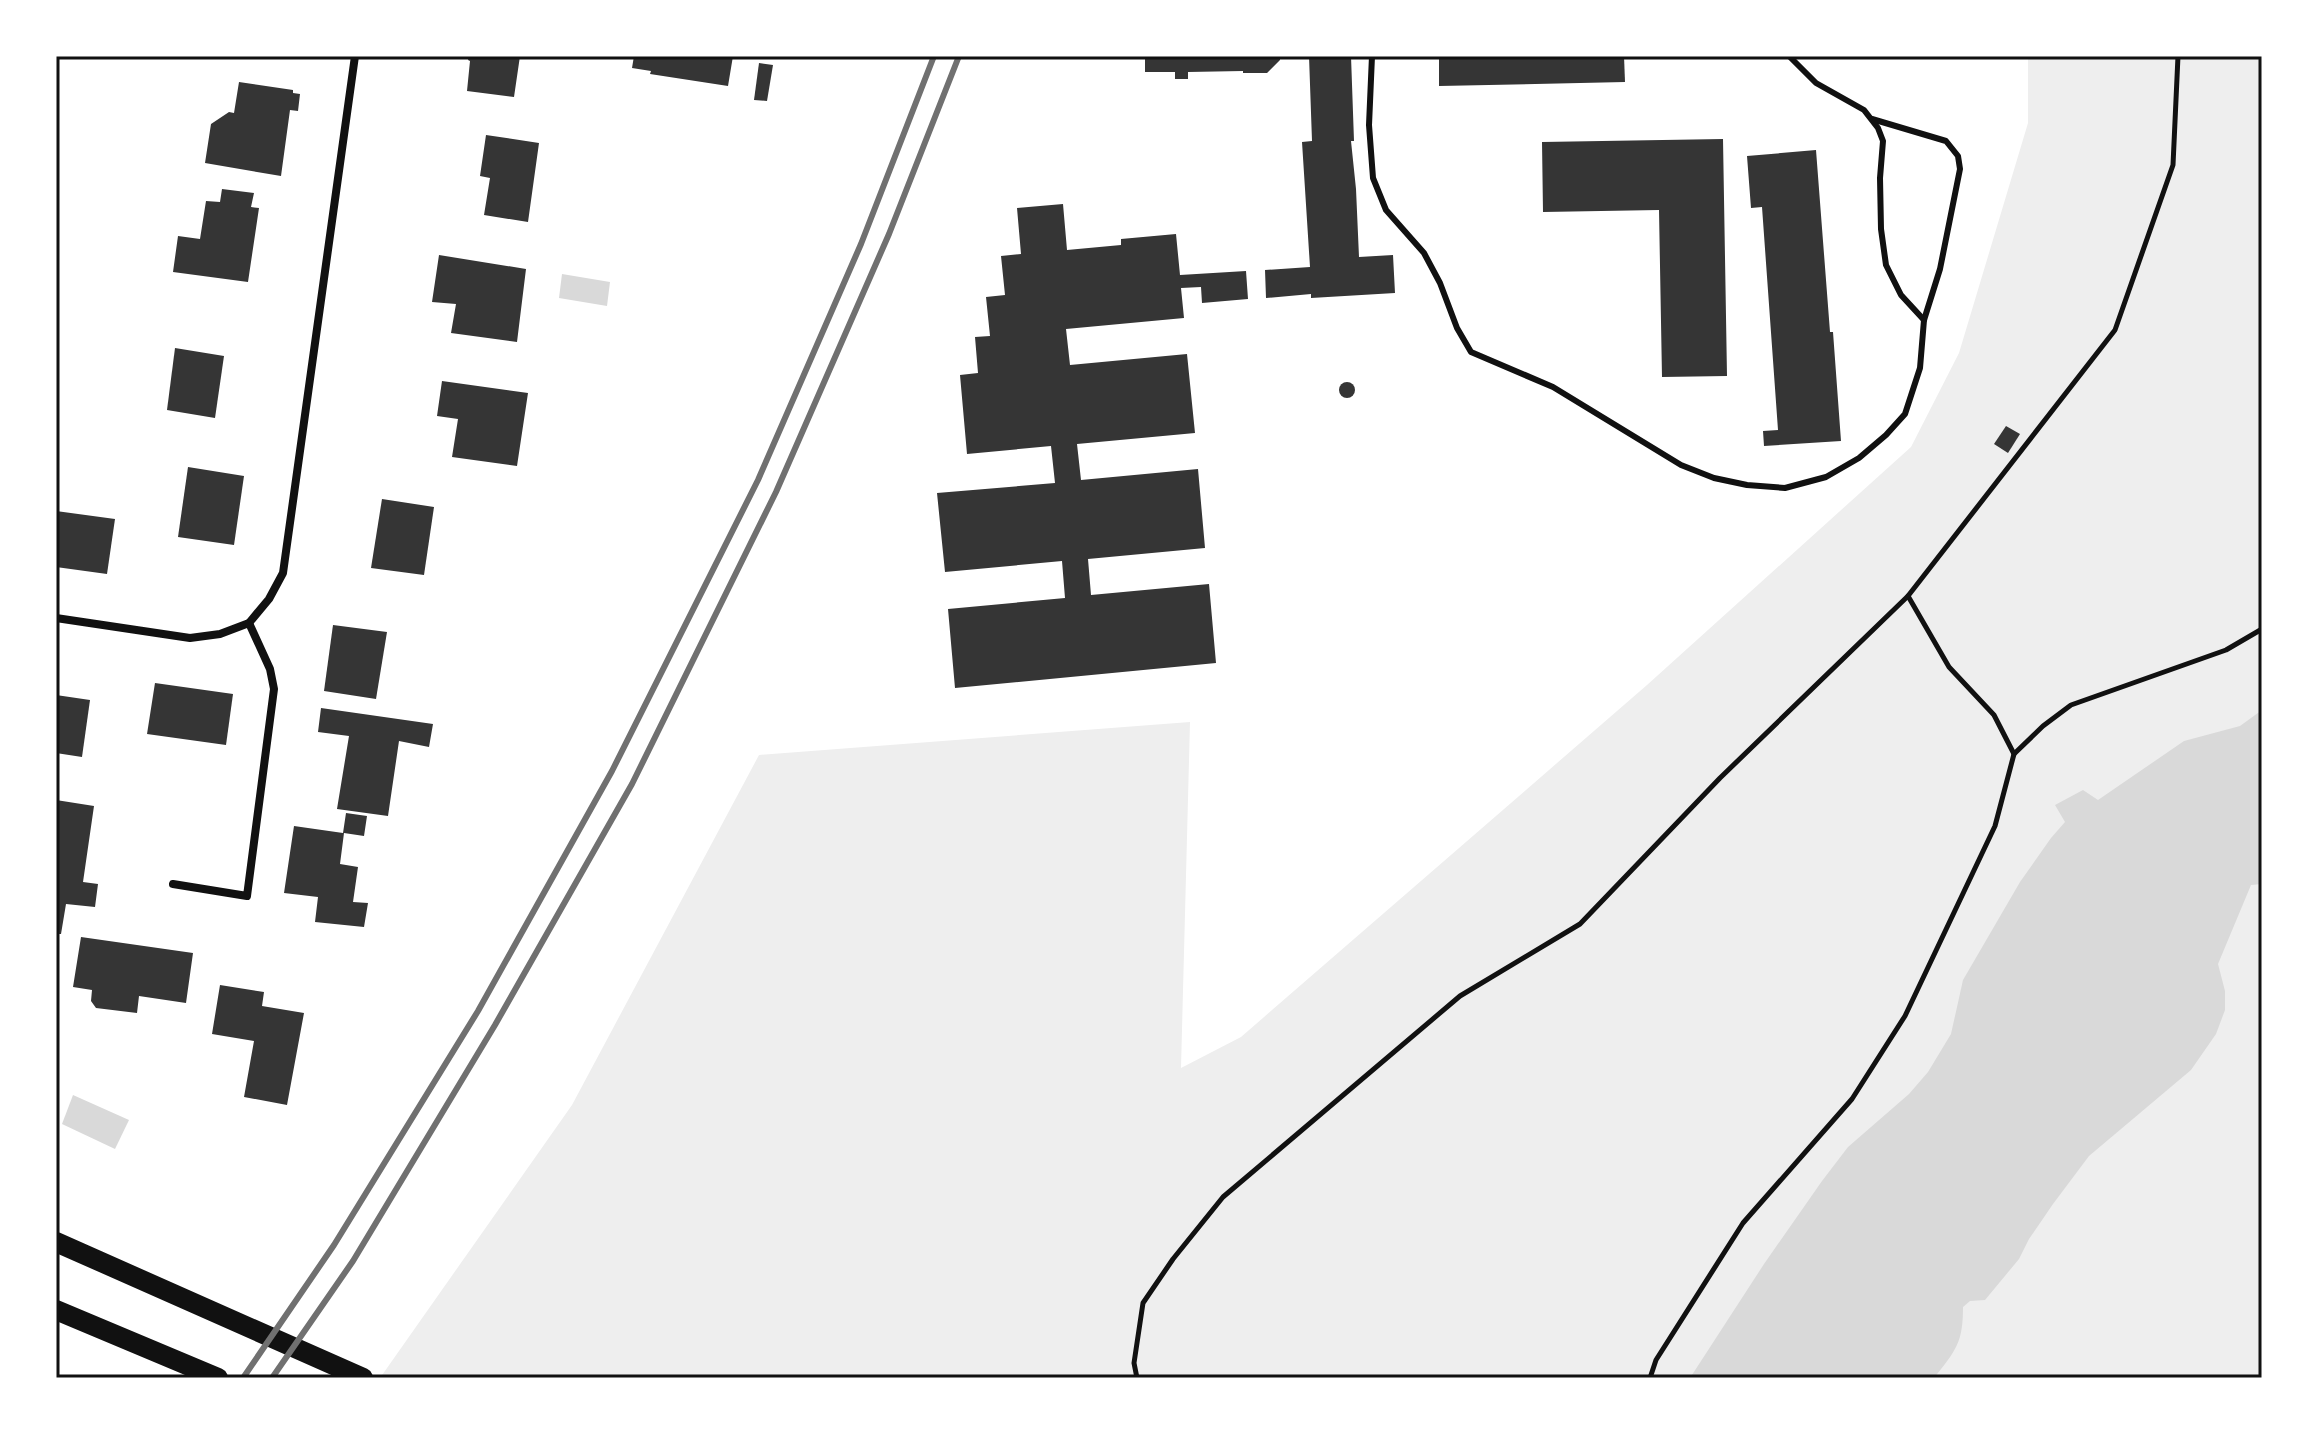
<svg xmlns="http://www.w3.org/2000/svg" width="2318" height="1434" viewBox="0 0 2318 1434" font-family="'Open Sans',sans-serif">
	<rect width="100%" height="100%" fill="#fff"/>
	<!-- green -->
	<path fill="#eee" d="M2028,56H2262V1378H380L572,1105L759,755L1190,722L1181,1068L1241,1037L1647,685L1911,447L1959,353L2028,123Z"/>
	<!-- water -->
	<g fill="#d9d9d9">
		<path d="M562,274L610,282L607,306L559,298Z"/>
		<path d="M2262,710V884L2251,885L2218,964L2225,991V1010L2216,1034L2191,1070L2089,1156L2053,1204L2029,1239L2019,1259L1985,1300L1970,1301L1963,1307C1963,1343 1956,1350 1934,1378H1690L1764,1264L1822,1181L1848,1147L1909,1094L1928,1072L1951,1034L1963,980L2020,882L2051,838L2065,822L2055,805L2083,790L2098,800L2184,741L2240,726Z"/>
		<path d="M73,1095L129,1120L115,1149L62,1124Z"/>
	</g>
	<!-- building -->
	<g fill="#353535">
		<path d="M469,56H520L514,97L467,91L470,61L468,60Z"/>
		<path d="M634,56H733L728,86L650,74L651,71L632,68Z"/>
		<path d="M1145,56H1280V60L1267,73H1243V71L1188,72V79H1175V72H1145Z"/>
		<path d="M1309,56H1351L1354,141H1351L1356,189L1359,257L1393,255L1395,293L1311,298V294L1266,298L1265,270L1310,267L1302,142L1312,141Z"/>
		<path d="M1439,56H1624L1625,82L1439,86Z"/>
		<path d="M759,63L773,65L767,101L754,100Z"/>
		<path d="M239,82L293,90V93L300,94L298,111L290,110L281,176L205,163L211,124L229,112L234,113Z"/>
		<path d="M486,135L539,143L528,222L484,215L490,178L480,176Z"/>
		<path d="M1723,139L1727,376L1662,377L1659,210L1543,212L1542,142Z"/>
		<path d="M1816,150L1830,332H1833L1841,441L1764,446L1763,431L1778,430L1762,207L1751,208L1747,156Z"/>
		<path d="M222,189L254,193L251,207L259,208L248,282L173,272L178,236L200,239L206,201L220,202Z"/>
		<path d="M1063,204L1067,250L1121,245V239L1176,234L1180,275L1246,271L1248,299L1202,303L1201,287L1181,288L1184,318L1066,329L1070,365L1187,354L1195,433L1077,444L1081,480L1198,469L1205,548L1088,559L1091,595L1209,584L1216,663L955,688L948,609L1065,598L1062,561L945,572L937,493L1055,483L1051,446L967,454L960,375L978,373L975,337L990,336L986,297L1005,295L1001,256L1021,254L1017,208Z"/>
		<path d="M439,255L526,269L517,342L451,333L456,304L432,302Z"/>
		<path d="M175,348L224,356L215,418L167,410Z"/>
		<path d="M442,381L528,393L517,466L452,457L458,419L437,416Z"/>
		<circle cx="1347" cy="390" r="8"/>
		<path d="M2006,426L2020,434L2008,453L1994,444Z"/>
		<path d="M188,467L244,476L234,545L178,537Z"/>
		<path d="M382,499L434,507L424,575L371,568Z"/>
		<path d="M56,511L115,519L107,574L56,567Z"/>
		<path d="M333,625L387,632L376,699L324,691Z"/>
		<path d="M155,683L233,694L226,745L147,734Z"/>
		<path d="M56,695L90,700L82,757L56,753Z"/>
		<path d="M321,708L433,724L429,747L399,741L388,816L337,809L349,736L318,732Z"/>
		<path d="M56,800L94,806L83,882L98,884L95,907L66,904L61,934H56Z"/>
		<path d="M346,813L367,816L364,836L344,833L340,864L358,867L353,902L368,903L364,927L315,922L318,897L284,893L294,826L343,833Z"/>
		<path d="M81,937L193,953L186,1003L139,996L137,1013L96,1008L91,1001L92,990L73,987Z"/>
		<path d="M220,985L264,992L262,1006L304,1013L287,1105L244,1097L254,1041L212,1034Z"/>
	</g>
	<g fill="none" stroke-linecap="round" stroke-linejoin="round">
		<!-- path -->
		<g stroke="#111" stroke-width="5">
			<path d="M2014,754L1994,715L1949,667L1908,596L2115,330L2173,165L2178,56"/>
			<path d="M1137,1378L1134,1363L1143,1303L1173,1259L1223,1197L1460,996L1580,924L1720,778L1908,596"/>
			<path d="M1650,1378L1656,1360L1743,1223L1852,1099L1905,1016L1995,826L2014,754L2043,726L2071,705L2226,650L2262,629"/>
		</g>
		<!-- service -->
		<g stroke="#111" stroke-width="6">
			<path d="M1372,56L1369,125L1373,178L1386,210L1424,253L1440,283L1457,328L1471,352L1553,387L1681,465L1714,478L1747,485L1785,488L1826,477L1859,458L1886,435L1905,414L1920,368L1924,320L1940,269L1960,169L1958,156L1946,141L1872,119"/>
			<path d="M1789,56L1816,83L1864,110L1878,128L1883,141L1880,178L1881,229L1886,265L1901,295L1924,320"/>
		</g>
		<!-- minor -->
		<g stroke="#111" stroke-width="8">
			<path d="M56,618L190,638L220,634L249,623L269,599L283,573L355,56"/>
			<path d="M173,884L247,896L274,689L270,669L249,623"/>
		</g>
		<!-- primary -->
		<g stroke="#111" stroke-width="20">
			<path d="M56,1242L363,1378"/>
			<path d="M56,1310L218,1378"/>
		</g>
		<!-- rail -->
		<g stroke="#707070" stroke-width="6">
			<path d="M243,1378L334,1245L478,1011L612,771L758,480L861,244L934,56"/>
			<path d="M272,1378L353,1261L495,1025L632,784L776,492L889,234L959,56"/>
		</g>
	</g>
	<!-- border -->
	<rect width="2318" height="1434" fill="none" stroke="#ffffff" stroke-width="116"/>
	<rect x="58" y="58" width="2202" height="1318" fill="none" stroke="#111" stroke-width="3"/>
</svg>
